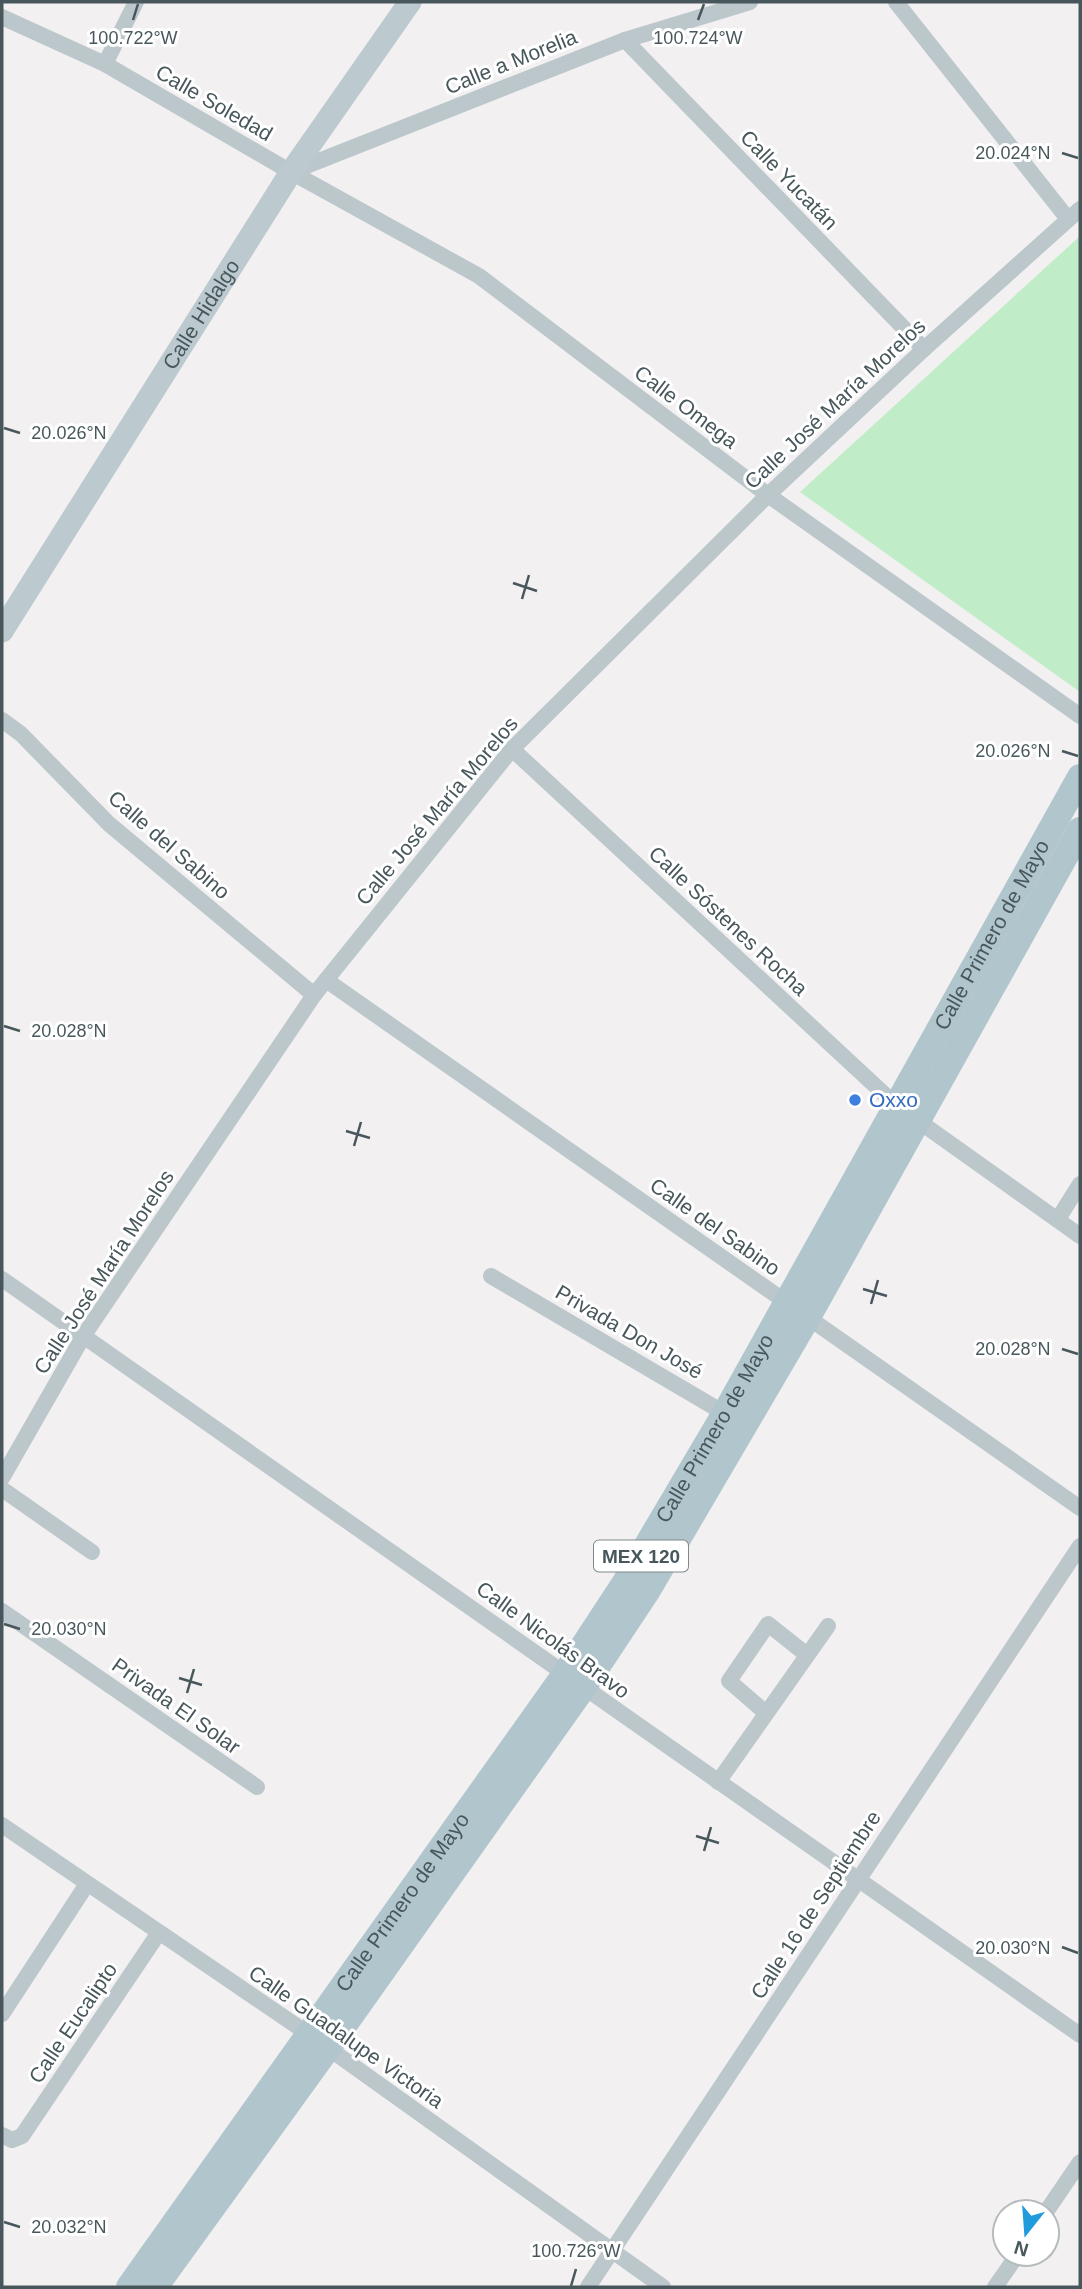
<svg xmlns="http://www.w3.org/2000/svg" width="1082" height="2289" viewBox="0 0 1082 2289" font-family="Arial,sans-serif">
	<rect width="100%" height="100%" fill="#f2f0f0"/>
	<!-- green -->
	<path fill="#c0edc8" d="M1080,236V692L800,492Z"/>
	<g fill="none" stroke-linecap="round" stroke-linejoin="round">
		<!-- street -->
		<g stroke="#bcc7cc" stroke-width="16">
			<path d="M896,2L1068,219"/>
			<path d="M2,17L105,64L291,172L479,276L768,495L1080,716"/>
			<path d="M625,40L924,349"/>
			<path d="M105,64L136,2"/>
			<path d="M291,172L625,40L750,2"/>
			<path d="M2,720L21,734L109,824L314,995"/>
			<path d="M512,749L896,1105L1080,1236"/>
			<path d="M326,980L1080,1508"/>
			<path d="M1058,1219L1080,1184"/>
			<path d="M491,1276L731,1417"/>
			<path d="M2,1279L1080,2035"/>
			<path d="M2,1478L84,1335L314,995L512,749L768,495L924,349L1080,209"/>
			<path d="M2,1489L92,1552"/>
			<path d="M2,1611L257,1787"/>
			<path d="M766,1713L729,1681L768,1624L807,1655"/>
			<path d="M718,1782L828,1626"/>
			<path d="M2,1825L307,2033L663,2287"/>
			<path d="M2,2014L87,1884"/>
			<path d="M2,2135L12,2140L22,2136L158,1934"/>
			<path d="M1046,2212L1080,2162"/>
			<path d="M588,2287L1080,1546"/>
			<path d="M995,2287L1018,2254"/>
		</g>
		<!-- secondary -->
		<path stroke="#bccad0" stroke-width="23" id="s1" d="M2,631L291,172L410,2"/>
		<!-- primary -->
		<g stroke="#b1c5cd" stroke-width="26">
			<path id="s2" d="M129,2287L565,1674L624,1584L725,1413L1080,777"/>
			<path d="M155,2287L328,2048L583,1688L648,1590L808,1317L1080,830"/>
		</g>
	</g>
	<!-- ticks -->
	<path fill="none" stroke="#48575c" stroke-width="2.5" d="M133,20L138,4M698,20L704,4M1062,153L1078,158M4,428L20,433M513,583L537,591M522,599L529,575M1062,751L1078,756M4,1026L20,1031M346,1131L370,1138M354,1146L361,1122M863,1289L887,1296M871,1304L878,1280M1062,1349L1078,1354M4,1624L20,1629M179,1678L202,1685M187,1693L194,1669M696,1836L719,1843M704,1851L711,1827M1062,1947L1078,1953M4,2222L20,2227M571,2286L576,2269"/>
	<!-- markers -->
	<circle fill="#3f7fe0" stroke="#fff" stroke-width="2.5" cx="855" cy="1100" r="7"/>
	<g text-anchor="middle" stroke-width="6" stroke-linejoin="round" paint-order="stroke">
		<!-- shield labels -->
		<rect fill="#fff" stroke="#7f898d" stroke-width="2" x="594" y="1540.5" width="94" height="31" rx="5"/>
		<g font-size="19" font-weight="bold" fill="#48575c">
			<text x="641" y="1563">MEX 120</text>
		</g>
		<!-- street labels -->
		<g font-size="21" fill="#48575c" stroke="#fff">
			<text transform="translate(511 62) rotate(-22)" y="7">Calle a Morelia</text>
			<text transform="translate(214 103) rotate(30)" y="7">Calle Soledad</text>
			<text transform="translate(789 180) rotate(46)" y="7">Calle Yucatán</text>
			<text dy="7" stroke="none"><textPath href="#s1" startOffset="374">Calle Hidalgo</textPath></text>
			<text transform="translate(835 404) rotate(-43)" y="7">Calle José María Morelos</text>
			<text transform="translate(686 407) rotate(37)" y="7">Calle Omega</text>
			<text transform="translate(437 811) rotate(-50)" y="7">Calle José María Morelos</text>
			<text transform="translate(169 845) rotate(41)" y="7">Calle del Sabino</text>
			<text transform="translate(728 921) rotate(43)" y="7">Calle Sóstenes Rocha</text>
			<text dy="7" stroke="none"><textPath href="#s2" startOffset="1606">Calle Primero de Mayo</textPath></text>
			<text transform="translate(715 1227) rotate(35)" y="7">Calle del Sabino</text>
			<text transform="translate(104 1272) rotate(-57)" y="7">Calle José María Morelos</text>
			<text transform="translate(629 1332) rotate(30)" y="7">Privada Don José</text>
			<text dy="7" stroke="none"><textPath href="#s2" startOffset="1040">Calle Primero de Mayo</textPath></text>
			<text transform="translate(553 1640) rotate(36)" y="7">Calle Nicolás Bravo</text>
			<text transform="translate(176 1706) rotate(35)" y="7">Privada El Solar</text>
			<text dy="7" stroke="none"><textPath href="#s2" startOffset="472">Calle Primero de Mayo</textPath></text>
			<text transform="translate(816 1905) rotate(-57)" y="7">Calle 16 de Septiembre</text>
			<text transform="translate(73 2023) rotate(-56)" y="7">Calle Eucalipto</text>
			<text transform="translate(346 2037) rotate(35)" y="7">Calle Guadalupe Victoria</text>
		</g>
		<!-- shop labels -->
		<g font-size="21" fill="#366cbe" stroke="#fff" text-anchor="start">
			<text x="869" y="1107">Oxxo</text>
		</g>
	</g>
	<g font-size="18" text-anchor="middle" fill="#48575c" stroke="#fff" stroke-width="6" stroke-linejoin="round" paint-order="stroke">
		<text x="133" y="44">100.722°W</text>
		<text x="698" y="44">100.724°W</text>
		<text x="1013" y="159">20.024°N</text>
		<text x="69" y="439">20.026°N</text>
		<text x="1013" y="757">20.026°N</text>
		<text x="69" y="1037">20.028°N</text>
		<text x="1013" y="1355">20.028°N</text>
		<text x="69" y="1635">20.030°N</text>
		<text x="1013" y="1954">20.030°N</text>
		<text x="69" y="2233">20.032°N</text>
		<text x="576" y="2257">100.726°W</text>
	</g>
	<!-- border -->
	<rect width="1082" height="2289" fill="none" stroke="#48575c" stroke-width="7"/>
	<!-- north arrow -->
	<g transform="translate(1026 2233) rotate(197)"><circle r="33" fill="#ffffff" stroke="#b6bcbe" stroke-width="2"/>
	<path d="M0-5L12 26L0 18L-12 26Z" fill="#219bdb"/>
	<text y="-10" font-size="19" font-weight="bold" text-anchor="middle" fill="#48575c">N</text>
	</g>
</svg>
